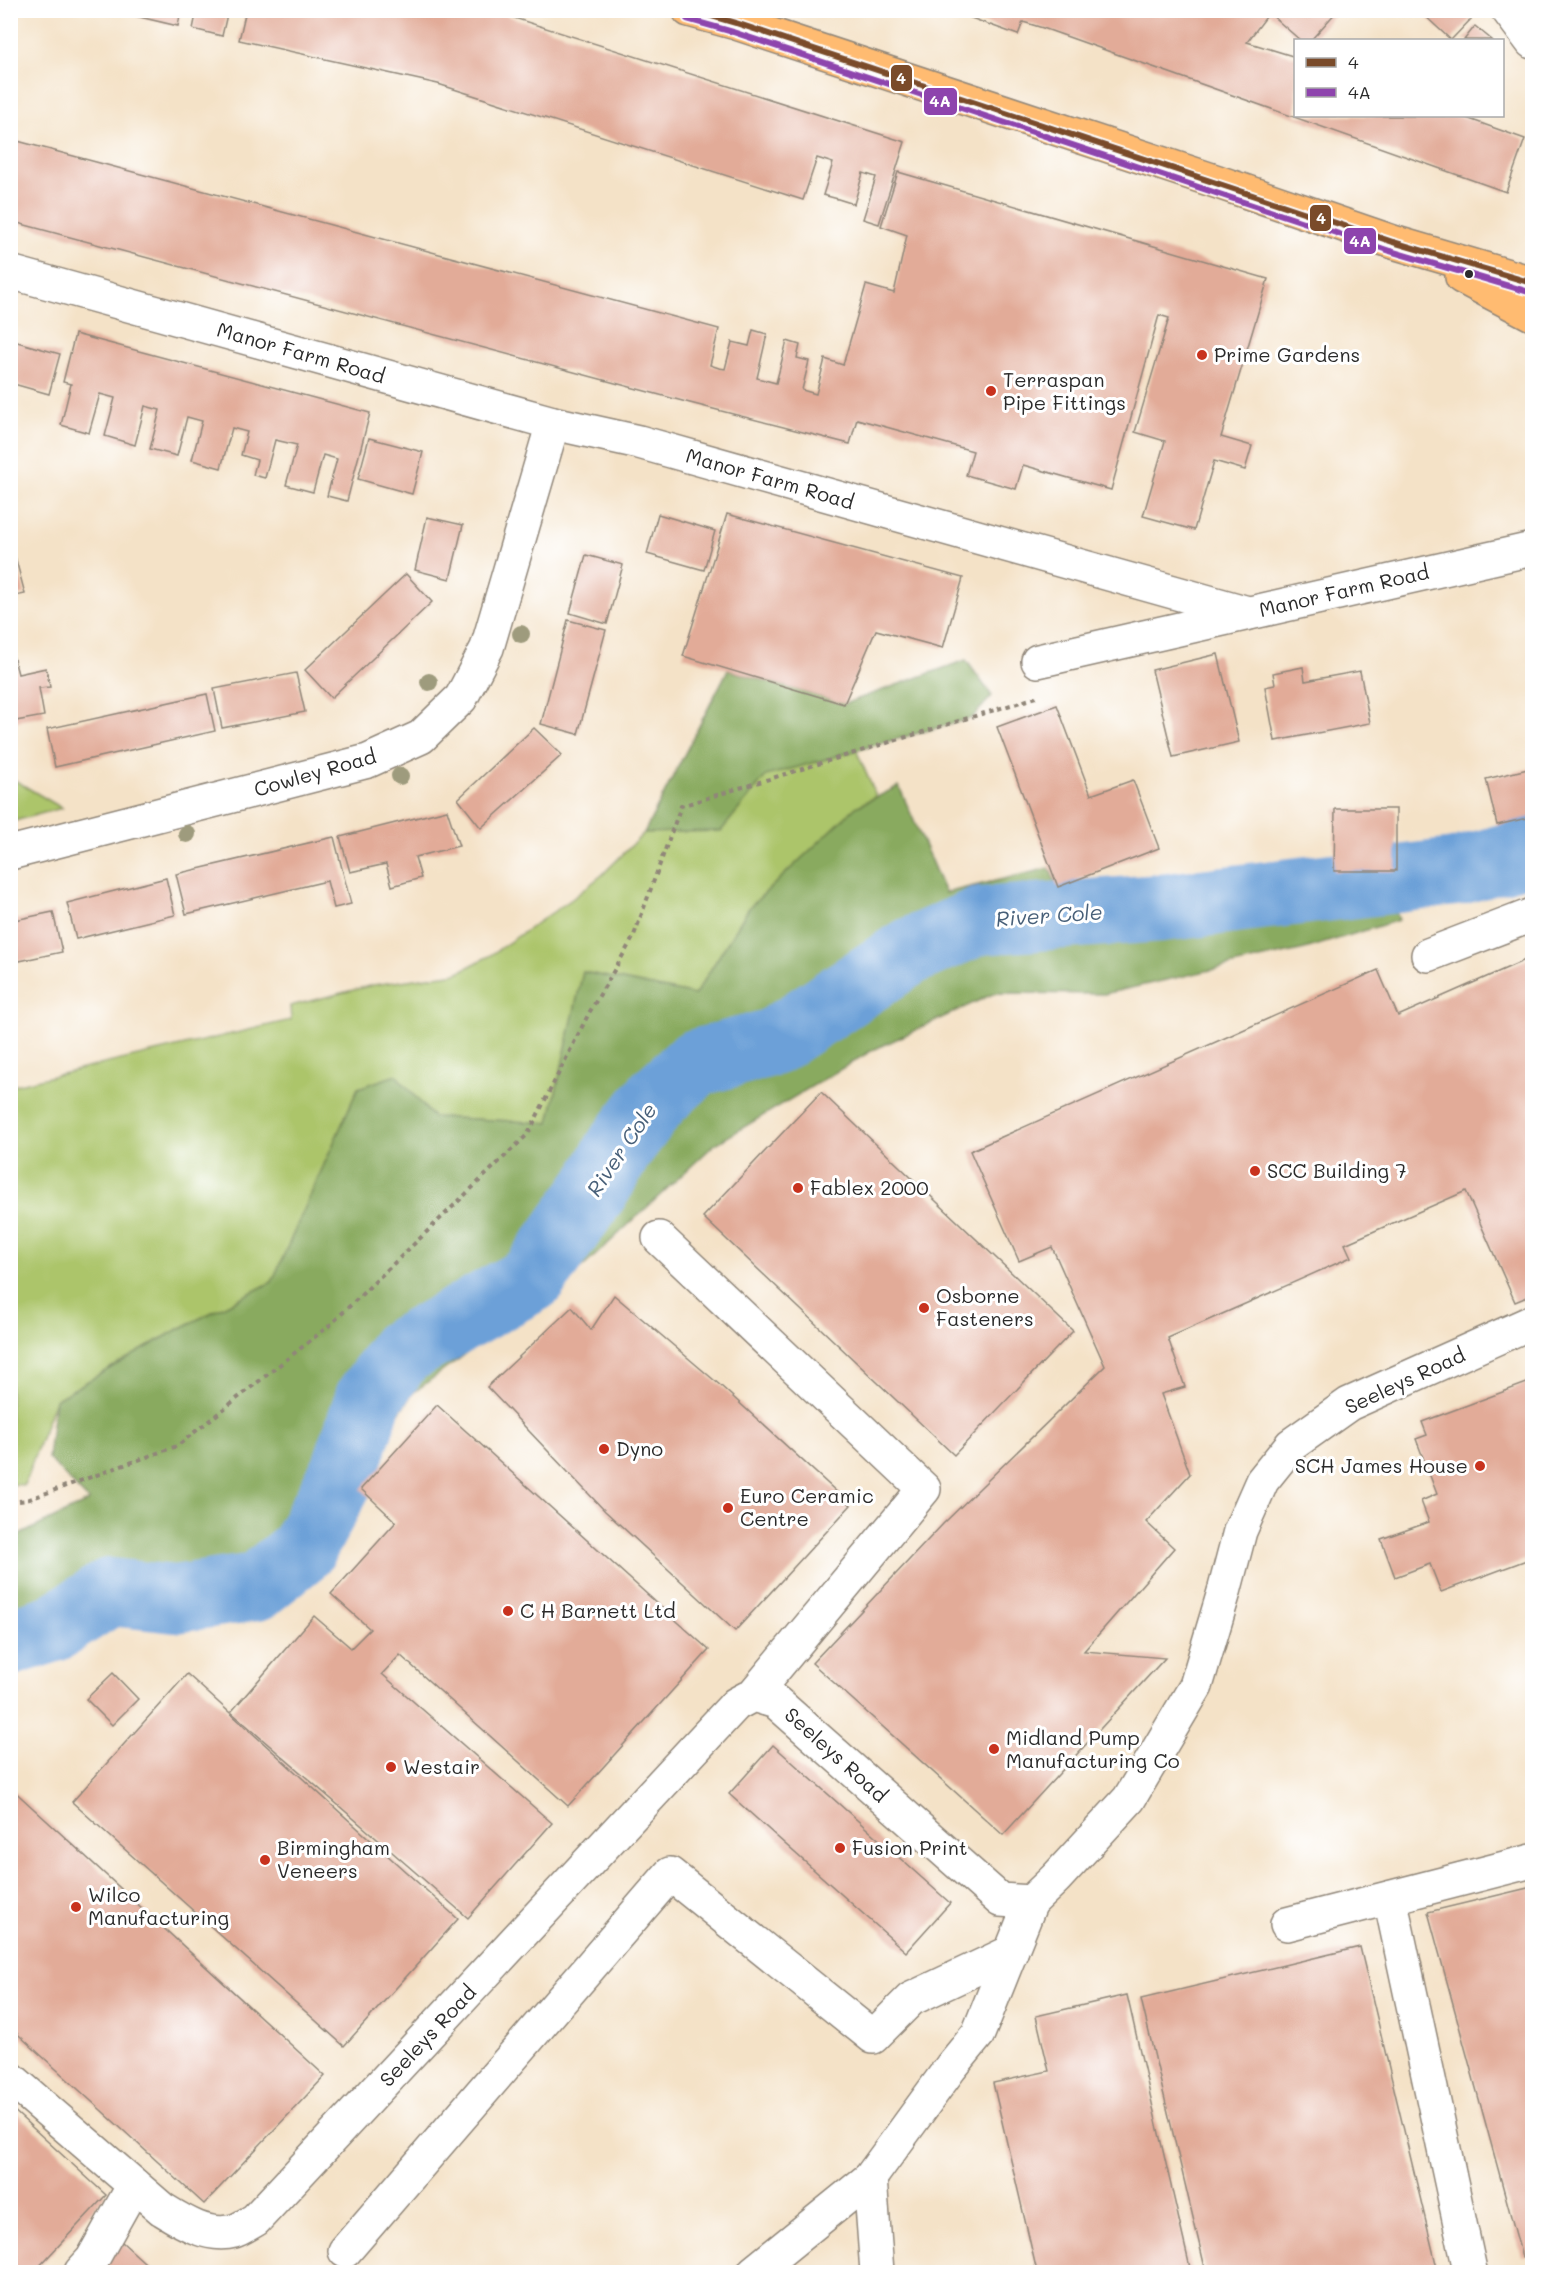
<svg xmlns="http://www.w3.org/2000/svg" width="1543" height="2283" viewBox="0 0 1543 2283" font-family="Mali,sans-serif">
	<rect width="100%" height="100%" fill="#fff"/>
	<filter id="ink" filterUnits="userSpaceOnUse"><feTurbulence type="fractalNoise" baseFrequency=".0167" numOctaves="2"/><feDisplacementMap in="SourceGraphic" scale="12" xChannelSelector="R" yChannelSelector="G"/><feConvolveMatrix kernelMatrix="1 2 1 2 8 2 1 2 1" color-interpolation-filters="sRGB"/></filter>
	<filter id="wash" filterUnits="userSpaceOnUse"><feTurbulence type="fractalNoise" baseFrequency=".008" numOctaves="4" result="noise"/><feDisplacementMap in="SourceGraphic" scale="24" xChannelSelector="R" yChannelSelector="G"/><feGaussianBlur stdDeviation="1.35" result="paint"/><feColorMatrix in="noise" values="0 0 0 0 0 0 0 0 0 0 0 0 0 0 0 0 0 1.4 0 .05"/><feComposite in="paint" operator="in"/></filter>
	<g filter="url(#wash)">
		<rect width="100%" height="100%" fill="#f4e2c7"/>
		<!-- green -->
		<g fill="#acc56a" stroke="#6c784a" stroke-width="1.5">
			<path d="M728,670L828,698L852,740L876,796L856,807L749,908L695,995L583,972L549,1123L433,1117L396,1075L358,1088L272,1282L175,1331L55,1400L24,1485L10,1484V1086L291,1020L290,1006L373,985L457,973L489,956L572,899L602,875L644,833Z"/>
			<path d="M11,778L62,808L11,822Z"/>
		</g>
		<!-- forest -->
		<g fill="#89aa5e" stroke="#5a6a44" stroke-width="1.5">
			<path d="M966,660L992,696L972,718L766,776L721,831L644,833L728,670L844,704Z"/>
			<path d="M899,786L945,893L1049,868L1064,901L1066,919L1092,924L1387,890L1399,920L1305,949L1104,994L995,993L871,1051L714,1145L583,1267L413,1393L369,1455L334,1526L216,1603L97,1613L11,1607V1539L89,1501L48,1458L55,1400L175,1331L272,1282L358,1088L396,1075L433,1117L549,1123L583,972L695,995L749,908L856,807Z"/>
		</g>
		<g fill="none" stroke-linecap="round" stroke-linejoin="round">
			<!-- river -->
			<path stroke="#6ca0d8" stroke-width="68" d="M10,1642L54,1628L110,1592L175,1599L256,1587L302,1550L345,1470L369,1397L401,1352L533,1278L599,1184L620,1147L658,1097L696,1063L773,1042L909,952L979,921L1161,908L1455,872L1532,850"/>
		</g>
		<g id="blocks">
			<!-- building -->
			<g fill="#e2ab98">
				<path d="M110,10H181L178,26Z"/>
				<path d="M197,10H228L222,36L193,29Z"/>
				<path d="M246,10H489L905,142L879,224L863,219L876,177L863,173L854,204L838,199L823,195L833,163L817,158L803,200L438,84L239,40Z"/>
				<path d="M949,10H1338L1311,40H1300L1269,13L1247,42L1296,57V116H1461L1525,139L1506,192L1043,28L1023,22L1018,35Z"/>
				<path d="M1422,10H1466L1473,17L1451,40L1421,12Z"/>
				<path d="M1475,26L1492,40H1464Z"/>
				<path d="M10,139L719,329L710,365L719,368L725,369L732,342L749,346L753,330L767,334L757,378L776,383L787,341L800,345L797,358L809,361L802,390L816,394L825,359L843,365L866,285L894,293L907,235L881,226L898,172L1268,279L1221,437L1252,446L1245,470L1214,461L1194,530L1143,516L1165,441L1135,432L1169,318L1159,315L1111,490L1023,465L1016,489L966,475L973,451L857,419L850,444L690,403L10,221Z"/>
				<path d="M75,334L370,413L347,501L327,496L337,459L323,455L313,492L286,485L297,445L275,440L265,478L253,475L257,460L241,455L247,432L232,428L221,468L192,460L202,421L187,417L177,456L150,449L160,410L145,406L135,445L105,436L115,398L100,394L89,433L61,425L71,384L63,382Z"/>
				<path d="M10,340L60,354L49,394L10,383Z"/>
				<path d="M369,438L423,452L412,494L358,479Z"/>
				<path d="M658,514L715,531L704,570L647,554Z"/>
				<path d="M727,514L963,578L943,648L876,630L844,704L683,656Z"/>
				<path d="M427,517L463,525L450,579L415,570Z"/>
				<path d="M10,537L25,594L10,597Z"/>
				<path d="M586,555L623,565L607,624L570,613Z"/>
				<path d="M406,574L432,602L331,698L305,670Z"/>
				<path d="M568,620L606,630L578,734L541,724Z"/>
				<path d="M10,644L18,674L46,668L50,687L39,688L44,716L10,722Z"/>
				<path d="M1218,654L1239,742L1173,757L1152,670Z"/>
				<path d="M1303,667L1305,681L1360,671L1370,723L1275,741L1265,687L1275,685L1273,673Z"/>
				<path d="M296,673L305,712L222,728L214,689Z"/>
				<path d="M207,694L215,731L55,767L47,729Z"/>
				<path d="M1057,705L1091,795L1133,780L1159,848L1058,887L997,727Z"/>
				<path d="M534,728L562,755L481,828L458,799Z"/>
				<path d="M1532,768V817L1497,825L1486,779Z"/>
				<path d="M1335,809H1396V871H1334Z"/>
				<path d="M447,810L459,846L415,857L421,878L392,886L386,864L350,872L340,837Z"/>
				<path d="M334,837L351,904L334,908L327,881L186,914L176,874Z"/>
				<path d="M166,878L175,915L76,939L67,903Z"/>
				<path d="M53,912L62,952L10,963V921Z"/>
				<path d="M1532,957V1295L1515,1302L1466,1191L1345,1244L1351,1257L1168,1338L1185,1387L1161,1394L1190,1474L1146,1522L1174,1548L1084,1651L1165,1658L1003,1835L812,1663L943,1524L1105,1366L1052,1247L1019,1261L970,1151L1378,970L1398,1016Z"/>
				<path d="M821,1092L1073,1331L954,1455L703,1217Z"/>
				<path d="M614,1295L721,1386L851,1505L735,1631L605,1511L487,1387L572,1307L591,1330Z"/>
				<path d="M1532,1381V1558L1441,1592L1430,1564L1395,1577L1381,1539L1429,1522L1421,1501L1437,1494L1416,1439L1427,1435L1422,1422Z"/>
				<path d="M437,1405L709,1650L568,1806L400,1655L382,1674L552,1823L468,1918L231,1712L314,1616L351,1648L370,1629L331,1594L396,1522L361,1489Z"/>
				<path d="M113,1673L138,1699L112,1725L86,1699Z"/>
				<path d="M187,1674L458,1919L344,2046L72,1802Z"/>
				<path d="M773,1745L950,1903L906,1952L729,1794Z"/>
				<path d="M10,1787L325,2076L204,2204L10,2027Z"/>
				<path d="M1532,1887V2255L1522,2257L1428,1912Z"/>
				<path d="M1360,1947L1438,2272H1206L1141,1999Z"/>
				<path d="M1127,1995L1191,2272H1037L993,2083L1049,2071L1036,2016Z"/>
				<path d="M10,2107L106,2195L34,2272H10Z"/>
				<path d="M122,2242L155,2272H94Z"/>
			</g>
		</g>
	</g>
	<g filter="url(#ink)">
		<use href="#blocks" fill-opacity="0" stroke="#908679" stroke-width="1.5"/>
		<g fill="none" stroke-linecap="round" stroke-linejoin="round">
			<defs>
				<g id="minor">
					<path d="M1508,10L1532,42"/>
					<path d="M10,272L553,423L639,442L1248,613"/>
					<path d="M1038,661L1532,549"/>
					<path d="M10,853L368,761L421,737L461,698L487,648L553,423"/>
					<path d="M1428,955L1532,915"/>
					<path d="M659,1238L924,1489L753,1695"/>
					<path d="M1390,1898L1470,2270"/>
					<path d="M1287,1924L1532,1861"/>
					<path d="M10,2078L162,2209C183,2222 208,2238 234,2231C241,2229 249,2223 255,2220L736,1704L753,1695L776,1702L1000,1900L1031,1902L1056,1878L1129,1799L1196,1686L1224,1592L1240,1531L1262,1481L1291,1445L1349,1404L1532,1322"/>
					<path d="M870,2178L877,2272"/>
					<path d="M345,2251L670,1874L873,2037L911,1999L1011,1952"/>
					<path d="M81,2272L92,2260L134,2185"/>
					<path d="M754,2272L870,2178L951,2067L978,2034L1031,1902"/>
				</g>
				<g id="highway">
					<path d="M689,10L736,23L1215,181L1393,242L1532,283"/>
					<path d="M1462,277L1532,314"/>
				</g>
			</defs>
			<!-- minor casing -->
			<use href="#minor" stroke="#908679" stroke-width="36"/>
			<!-- highway casing -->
			<use href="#highway" stroke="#908679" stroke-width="36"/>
			<!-- path -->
			<path stroke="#908679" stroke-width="4" stroke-dasharray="4.5 4.5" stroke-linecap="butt" d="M10,1502L27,1500L177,1446L330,1325L528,1134L589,1013L633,938L681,806L1037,697"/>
			<!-- minor -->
			<use href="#minor" stroke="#fff" stroke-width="33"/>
			<!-- highway -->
			<use href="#highway" stroke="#ffbb71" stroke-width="33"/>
			<defs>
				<path id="bus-1" d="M691,10L736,23L1393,242L1532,283"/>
				<path id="bus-2" d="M687,19L733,32L1390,251L1529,292"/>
			</defs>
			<!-- bus-1 casing -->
			<use href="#bus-1" stroke="#fff" stroke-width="10"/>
			<!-- bus-2 casing -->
			<use href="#bus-2" stroke="#fff" stroke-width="10"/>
			<!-- bus-1 -->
			<use href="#bus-1" stroke="#7a4b2a" stroke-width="6"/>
			<!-- bus-2 -->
			<use href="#bus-2" stroke="#8e44ad" stroke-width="6"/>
		</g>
		<!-- trees -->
		<g fill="#9e9b7d">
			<circle cx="521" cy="634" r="9"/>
			<circle cx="429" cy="682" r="9"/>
			<circle cx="400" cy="776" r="9"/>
			<circle cx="187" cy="834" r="9"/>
		</g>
	</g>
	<!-- markers -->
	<circle fill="#2b2b2b" stroke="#fff" stroke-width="2" cx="1469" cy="274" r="5"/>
	<g fill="#c8321e" stroke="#fff" stroke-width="2">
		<circle cx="1202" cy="355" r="6"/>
		<circle cx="991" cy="391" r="6"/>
		<circle cx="1255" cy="1171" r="6"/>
		<circle cx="798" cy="1188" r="6"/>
		<circle cx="924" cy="1308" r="6"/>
		<circle cx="604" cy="1449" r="6"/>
		<circle cx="1480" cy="1466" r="6"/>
		<circle cx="728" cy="1508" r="6"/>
		<circle cx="508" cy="1611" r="6"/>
		<circle cx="994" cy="1749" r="6"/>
		<circle cx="391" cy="1767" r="6"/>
		<circle cx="840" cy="1848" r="6"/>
		<circle cx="265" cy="1860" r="6"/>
		<circle cx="76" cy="1907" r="6"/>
	</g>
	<g text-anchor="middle" stroke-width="6" stroke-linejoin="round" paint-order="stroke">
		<!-- street labels -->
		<g font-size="20" fill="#2b2b2b" stroke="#fff">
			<text transform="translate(301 353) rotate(16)" y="7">Manor Farm Road</text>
			<text transform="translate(770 479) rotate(16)" y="7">Manor Farm Road</text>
			<text transform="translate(1344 591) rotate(-13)" y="7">Manor Farm Road</text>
			<text transform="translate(315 773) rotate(-16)" y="7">Cowley Road</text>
			<text transform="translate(1405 1381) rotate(-25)" y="7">Seeleys Road</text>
			<text transform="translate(836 1755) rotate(42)" y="7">Seeleys Road</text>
			<text transform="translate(428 2036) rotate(-47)" y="7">Seeleys Road</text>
		</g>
		<!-- poi labels -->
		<g font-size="20" fill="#2b2b2b" stroke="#fff" text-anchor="start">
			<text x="1214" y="362">Prime Gardens</text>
			<text x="1003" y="387">Terraspan<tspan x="1003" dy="23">Pipe Fittings</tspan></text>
			<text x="1267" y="1178">SCC Building 7</text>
			<text x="810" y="1195">Fablex 2000</text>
			<text x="936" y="1303">Osborne<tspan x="936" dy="23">Fasteners</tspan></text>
			<text x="616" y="1456">Dyno</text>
			<text x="1468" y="1473" text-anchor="end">SCH James House</text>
			<text x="740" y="1503">Euro Ceramic<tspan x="740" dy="23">Centre</tspan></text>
			<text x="520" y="1618">C H Barnett Ltd</text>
			<text x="1006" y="1745">Midland Pump<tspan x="1006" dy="23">Manufacturing Co</tspan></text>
			<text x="403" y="1774">Westair</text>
			<text x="277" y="1855">Birmingham<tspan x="277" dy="23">Veneers</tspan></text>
			<text x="852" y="1855">Fusion Print</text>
			<text x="88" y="1902">Wilco<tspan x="88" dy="23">Manufacturing</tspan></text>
		</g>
		<!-- water labels -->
		<g font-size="21" font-style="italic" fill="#486079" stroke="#fff">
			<text transform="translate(1049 916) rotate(-4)" y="7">River Cole</text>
			<text transform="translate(622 1150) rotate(-56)" y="7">River Cole</text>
		</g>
	</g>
	<g stroke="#fff" stroke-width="2">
		<rect x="890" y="64" width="23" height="28" rx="6" fill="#7a4b2a"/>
		<rect x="923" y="87" width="35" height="29" rx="6" fill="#8e44ad"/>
		<rect x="1309" y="204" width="23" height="28" rx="6" fill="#7a4b2a"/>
		<rect x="1343" y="227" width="34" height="28" rx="6" fill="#8e44ad"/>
	</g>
	<g font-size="16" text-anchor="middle" font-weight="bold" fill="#fff">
		<text x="901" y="84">4</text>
		<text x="940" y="107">4A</text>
		<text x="1321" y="224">4</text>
		<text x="1360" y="247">4A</text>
	</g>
	<!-- margin -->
	<rect width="1543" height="2283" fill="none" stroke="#fff" stroke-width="36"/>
	<!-- legend -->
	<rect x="1294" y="39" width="210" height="78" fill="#ffffff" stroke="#aaaaaa" stroke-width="1.5"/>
	<rect x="1306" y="58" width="30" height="9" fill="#7a4b2a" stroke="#aaaaaa" stroke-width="1.5"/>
	<text x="1348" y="69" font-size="18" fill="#2b2b2b">4</text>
	<rect x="1306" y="88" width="30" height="9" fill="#8e44ad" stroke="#aaaaaa" stroke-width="1.5"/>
	<text x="1348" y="99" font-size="18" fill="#2b2b2b">4A</text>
</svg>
